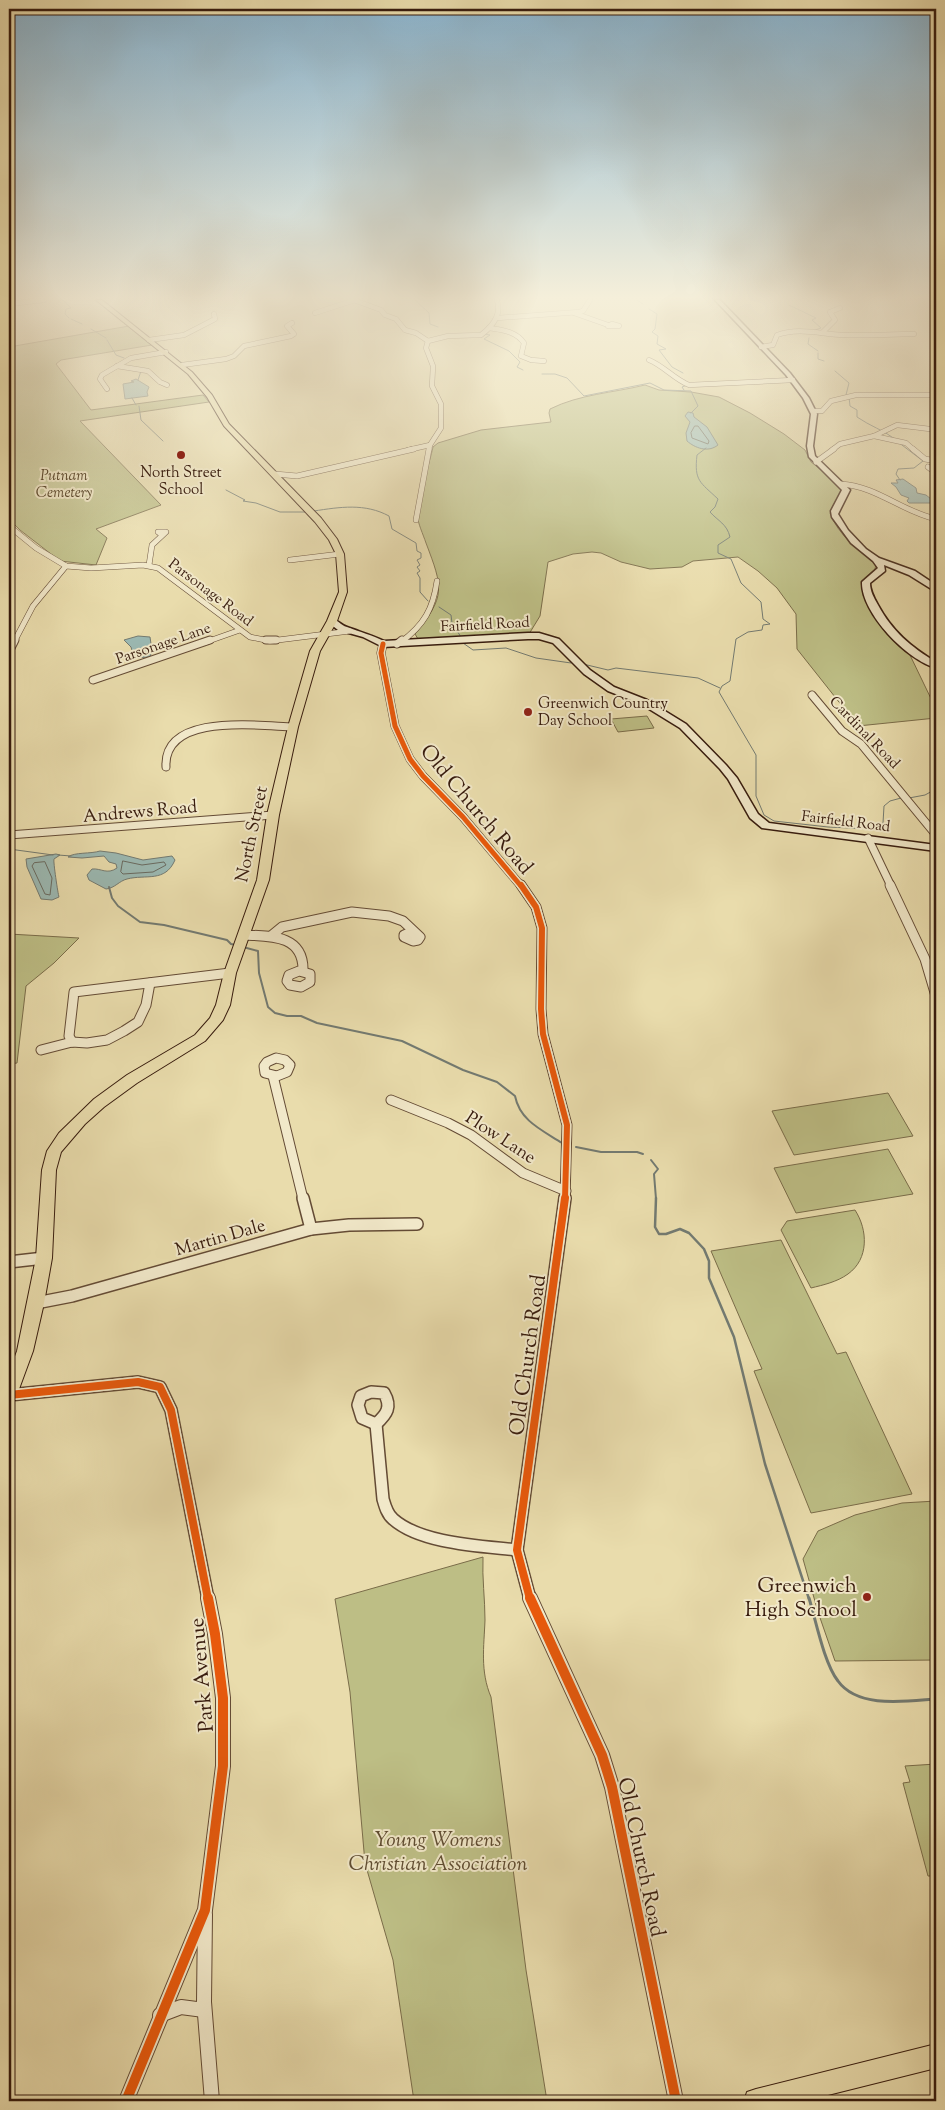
<svg xmlns="http://www.w3.org/2000/svg" width="945" height="2110" viewBox="0 0 945 2110" font-family="'Sorts Mill Goudy',serif">
	<rect width="100%" height="100%" fill="#e9dcac"/>
	<filter id="stains"><feTurbulence type="fractalNoise" baseFrequency=".004" numOctaves="4"/><feColorMatrix values="0 0 0 0 .2 0 0 0 0 .09 0 0 0 0 .02 0 0 0 .5 -.17"/></filter>
	<radialGradient id="worn" r=".72"><stop offset=".6" stop-color="#630" stop-opacity="0"/><stop offset="1" stop-color="#630" stop-opacity=".3"/></radialGradient>
	<!-- green -->
	<g fill="#bdbe85" stroke="#7a6c49">
		<path d="M129,326L152,345L61,360L56,364L91,410L203,395L209,402L80,421L161,505L96,529L107,538L96,565L60,561L20,530L9,519V347Z"/>
		<path d="M645,385L659,390L691,392L719,397L750,413L784,434L805,450L811,462L835,481L844,493L830,513C838,535 858,550 876,563L875,569L863,580L867,597L880,624L909,653L936,709V718L858,726L797,649L796,614L777,588L758,571L738,557L693,561L682,567L650,569L621,562L601,553L592,552L573,554L548,562L540,616L529,634L476,636L424,641L418,639L415,634C446,596 443,588 426,543C423,534 418,524 417,514C417,501 430,462 433,447L438,443L481,430L551,422L549,413L550,409C580,394 613,393 645,385Z"/>
		<path d="M647,716L654,728L618,732L611,719Z"/>
		<path d="M9,934L79,938L54,963L26,986L17,1063L9,1064Z"/>
		<path d="M888,1093L913,1136L794,1155L772,1111Z"/>
		<path d="M888,1149L913,1194L796,1213L774,1168Z"/>
		<path d="M855,1210C868,1230 869,1259 848,1274C837,1282 823,1285 811,1288L781,1230L787,1221Z"/>
		<path d="M781,1240L837,1354L846,1352L912,1494L811,1513L754,1371L762,1369L711,1251Z"/>
		<path d="M936,1501V1660L835,1661L818,1612L803,1559L818,1531L855,1515L902,1503Z"/>
		<path d="M483,1557C482,1578 485,1599 485,1620C484,1647 480,1671 491,1697L526,1970L547,2101H414L393,1960L365,1863L350,1692L335,1599Z"/>
		<path d="M936,1764V1878L935,1876H928L903,1783L910,1782L905,1766Z"/>
	</g>
	<!-- water -->
	<g fill="#9bb9b3" stroke="#737a71">
		<path d="M136,379L149,387L147,392L148,396L125,399L123,384L134,382L131,381Z"/>
		<path d="M688,412L693,413L694,417L707,427L718,445C708,453 695,448 687,441L686,433L690,422L685,416Z"/>
		<path d="M903,479L916,488L917,493L926,495L936,503H909L907,501L909,498L901,495L896,487L891,483H898L896,480Z"/>
		<path d="M138,636L150,637L152,651L150,657L134,658L131,647L124,640Z"/>
		<path d="M100,851L116,853L143,860L172,856L175,860C165,883 146,874 127,879C119,881 115,888 106,889L89,880L87,875L92,869C101,868 107,875 117,868L116,864L109,862L104,856L82,858L68,857C74,852 91,854 100,851Z"/>
		<path d="M56,854L60,855L54,859C53,861 58,894 59,897L52,900L41,899L27,867L26,859Z"/>
	</g>
	<g fill="none" stroke-linecap="round" stroke-linejoin="round">
		<!-- shore -->
		<g stroke="#696a60" stroke-width="1">
			<path d="M695,426H698L709,441L708,444L692,438L691,433Z"/>
			<path d="M123,861L142,865L164,862L166,865L153,872L123,874L121,872Z"/>
			<path d="M45,862L52,878L50,895L45,894L32,866L34,863Z"/>
		</g>
		<!-- stream-far3 -->
		<g stroke="#737a71" stroke-width="1">
			<path d="M63,300L71,308L66,309L65,314L69,318"/>
			<path d="M415,300L429,313L430,324L438,327"/>
			<path d="M637,300L643,304"/>
			<path d="M789,305L816,318L812,320L821,328L815,330"/>
			<path d="M649,309L657,314L655,329L652,332L658,336L657,344L666,349L659,350L672,367L683,373"/>
			<path d="M71,319L82,324"/>
			<path d="M91,329L106,338"/>
			<path d="M484,334L490,335L484,339L509,351L520,362L517,367L523,370"/>
			<path d="M809,338L808,344L818,351"/>
			<path d="M107,340L116,355L124,358"/>
			<path d="M818,353V359L824,361"/>
			<path d="M835,371L849,383L846,395"/>
			<path d="M542,374H555L567,378L584,396L650,383L664,390L691,391L698,406L691,413"/>
			<path d="M138,380L141,371"/>
			<path d="M684,390L682,387L687,385"/>
			<path d="M849,397L850,406L857,410V417C870,426 883,430 895,439"/>
			<path d="M132,398L136,405"/>
			<path d="M139,406L141,420L163,441"/>
			<path d="M898,442L923,461L914,468L898,469L896,474L900,480"/>
			<path d="M706,448L697,455C694,481 700,482 718,499L715,507L710,512C718,521 727,524 730,537L718,545V553L731,559L741,583L761,602L763,619L770,624L763,625L762,630L748,632L736,639L730,681L722,686L719,692L756,755V796L764,815L774,821L828,827L872,829L879,827L883,823L884,806L890,801L901,798"/>
			<path d="M226,490L245,500L243,501L256,503L280,512H305"/>
			<path d="M314,511C340,507 365,503 389,516L392,529L416,543L417,551L421,553V558L417,560L420,565L417,567L420,571L417,573L420,578V592L428,601"/>
			<path d="M439,607L451,615L452,623L461,637"/>
			<path d="M463,643L473,650L506,648L536,658L571,663"/>
			<path d="M583,664L608,670L616,668L698,678L720,688"/>
			<path d="M909,798L925,795L936,789"/>
			<path d="M9,849L53,855"/>
			<path d="M58,855L71,856"/>
		</g>
		<!-- stream-far2 -->
		<g stroke="#737a71" stroke-width="2">
			<path d="M109,887L112,898L118,906L140,922L164,925L227,940L231,944L236,945"/>
			<path d="M243,947L258,951L259,973L268,1007L275,1013L287,1016H301L317,1023L402,1041L463,1070L497,1082L515,1096C520,1121 542,1130 562,1143"/>
			<path d="M576,1147L601,1152H637L643,1154"/>
			<path d="M651,1160L658,1169L654,1174L656,1199"/>
		</g>
		<!-- stream-far1 -->
		<path stroke="#737a71" stroke-width="2.5" d="M656,1198L655,1227L659,1234H666L680,1229L689,1233L704,1249L709,1261V1278L734,1337L765,1464L809,1599"/>
		<!-- stream -->
		<path stroke="#737a71" stroke-width="3" d="M809,1598C816,1621 824,1663 838,1681C858,1709 907,1701 936,1699"/>
		<defs>
			<g id="street-far5">
				<path d="M354,300L381,310L385,315L396,319L405,330L416,333L428,341"/>
				<path d="M9,304L44,300"/>
				<path d="M315,313L355,300"/>
				<path d="M574,313L608,325"/>
				<path d="M498,318L579,312L583,311L590,300"/>
				<path d="M612,324L619,326H608Z"/>
				<path d="M489,328C502,330 516,331 524,343L521,356L531,360L544,361"/>
				<path d="M822,333L835,320L830,312L840,308"/>
				<path d="M149,340L184,335L215,319L214,314"/>
				<path d="M428,341L448,336L481,335C493,326 502,315 497,300"/>
				<path d="M761,347L773,345L777,335C798,327 821,334 843,335C867,336 890,334 914,334"/>
				<path d="M649,360C664,366 674,379 689,385L793,380"/>
				<path d="M182,365L226,359L234,356L244,346L291,336L294,334L287,326L292,323"/>
				<path d="M117,366L148,371L160,382L167,385"/>
				<path d="M107,389L100,379L102,375L131,358L166,352"/>
				<path d="M814,411H822L831,401L856,395H936"/>
				<path d="M874,436L906,443L914,450"/>
				<path d="M408,450L430,445L441,428V404L432,386L433,366L426,348L428,341"/>
				<path d="M429,450L430,445"/>
				<path d="M832,450L840,444L874,436L897,425L930,429L921,428"/>
			</g>
			<g id="street-far4">
				<path d="M913,449L925,459L936,461"/>
				<path d="M816,462L834,449"/>
				<path d="M928,467L935,472L936,476"/>
				<path d="M275,474L297,476L414,449"/>
				<path d="M841,484C876,486 903,512 936,519"/>
				<path d="M416,520L429,449"/>
				<path d="M9,526L36,548L66,566L91,568L143,565L158,568L250,637L270,641L350,631"/>
				<path d="M290,560L340,554"/>
				<path d="M149,565L152,545L166,532H158L161,534"/>
				<path d="M14,642L33,606L66,566"/>
				<path d="M206,642L240,630"/>
				<path d="M401,642C424,625 433,609 437,581"/>
			</g>
			<g id="street-far3">
				<path d="M266,640H276"/>
				<path d="M383,644L381,653L395,726L410,759L423,776L463,817L521,886"/>
				<path d="M397,644L402,640"/>
				<path d="M9,652L15,640"/>
				<path d="M93,680L210,640"/>
				<path d="M812,695L842,731L861,744L936,835"/>
				<path d="M166,767C163,712 260,726 293,727"/>
				<path d="M9,835L273,815"/>
				<path d="M868,838L891,886"/>
			</g>
			<g id="street-far2">
				<path d="M521,885L536,907L542,928L541,1009L543,1034L567,1125L565,1199"/>
				<path d="M890,885L925,959L936,996"/>
				<path d="M244,935C271,936 304,935 303,971"/>
				<path d="M271,936L282,927L352,912L389,916L403,921L420,937L418,940L413,941L404,937V935L413,931"/>
				<path d="M299,971L310,974V982L301,987L290,985L287,981L289,975Z"/>
				<path d="M72,1042L69,1036L74,992L230,973"/>
				<path d="M41,1050L72,1042L87,1043L107,1040L124,1031L138,1022L146,1005L150,983"/>
				<path d="M276,1058L285,1060L290,1065L287,1072L277,1076L265,1073L264,1066L267,1062Z"/>
				<path d="M273,1076L303,1199"/>
				<path d="M391,1100L448,1123L471,1135L523,1173L566,1191"/>
			</g>
			<g id="street-far1">
				<path d="M303,1198L311,1229"/>
				<path d="M9,1262L44,1258"/>
				<path d="M36,1303L72,1296L311,1229L349,1225L417,1224"/>
				<path d="M371,1392L384,1393C392,1407 387,1414 376,1424L362,1418L358,1405L361,1396Z"/>
				<path d="M9,1395L138,1382L160,1387L171,1410L208,1599"/>
				<path d="M376,1424L383,1499C385,1506 387,1514 393,1519C421,1544 482,1546 517,1550"/>
				<path d="M530,1599L517,1550L565,1198"/>
			</g>
			<g id="street">
				<path d="M530,1598L602,1755L612,1787L676,2101"/>
				<path d="M205,1914L204,2002L212,2101"/>
				<path d="M160,2015L181,2007L204,2010"/>
				<path d="M126,2101L205,1910L223,1766V1698L215,1634L208,1598"/>
			</g>
			<g id="secondary">
				<path d="M715,300H720L790,373L809,398L817,414L813,446L815,456L850,490L838,514L848,530L866,549L879,558L915,571L936,585V590H933L909,575L884,565L885,571L870,583C870,591 874,598 878,605C892,631 911,647 936,662V668C907,660 861,613 862,582L878,568L873,561L851,543L832,517L831,511L842,490L809,457L807,446L811,414L803,398L786,375Z"/>
				<path d="M329,619C337,618 340,625 347,627C360,632 372,635 384,641L528,633H539L559,639L590,670L614,687L647,700L686,724L726,765L737,778L758,814L769,823L936,845V851L762,828L750,818L728,779L720,769L680,728L641,704L608,691L584,674L553,643L539,639H528L383,647L363,637L338,630L329,623Z"/>
			</g>
			<g id="primary">
				<path d="M96,300H102L192,372L212,395L229,424L321,518L337,539L344,554L347,592L337,621L320,651L298,727L279,815L269,880L236,973L230,1005L223,1020L205,1041L137,1083L104,1107L85,1124L61,1152L56,1170L52,1258L44,1303L33,1351L15,1400L9,1403V1372L17,1351L36,1258L42,1170L47,1151L59,1133L94,1099L127,1075L195,1035L210,1018L216,1005L224,973L257,880L267,815L288,727L310,651L327,621L339,592L336,554L329,540L315,522L224,426L207,397L188,374Z"/>
				<path d="M936,2044V2068L804,2101H744L747,2092L756,2089Z"/>
			</g>
		</defs>
		<!-- street-far5 casing -->
		<use href="#street-far5" stroke="#644b35" stroke-width="5.5"/>
		<!-- street-far4 casing -->
		<use href="#street-far4" stroke="#644b35" stroke-width="6"/>
		<!-- street-far3 casing -->
		<use href="#street-far3" stroke="#644b35" stroke-width="9"/>
		<!-- street-far2 casing -->
		<use href="#street-far2" stroke="#644b35" stroke-width="11"/>
		<!-- street-far1 casing -->
		<use href="#street-far1" stroke="#644b35" stroke-width="14"/>
		<!-- street casing -->
		<use href="#street" stroke="#644b35" stroke-width="16"/>
		<!-- secondary casing -->
		<use href="#secondary" stroke="#371b0d" stroke-width="3"/>
		<!-- primary casing -->
		<use href="#primary" stroke="#371b0d" stroke-width="2"/>
		<!-- street-far5 -->
		<use href="#street-far5" stroke="#f1e8c9" stroke-width="4.5"/>
		<!-- street-far4 -->
		<use href="#street-far4" stroke="#f1e8c9" stroke-width="5"/>
		<!-- street-far3 -->
		<use href="#street-far3" stroke="#f1e8c9" stroke-width="7"/>
		<!-- street-far2 -->
		<use href="#street-far2" stroke="#f1e8c9" stroke-width="9"/>
		<!-- street-far1 -->
		<use href="#street-far1" stroke="#f1e8c9" stroke-width="11"/>
		<!-- street -->
		<use href="#street" stroke="#f1e8c9" stroke-width="14"/>
		<!-- secondary -->
		<use href="#secondary" fill="#f1e8c9" fill-rule="evenodd"/>
		<!-- primary -->
		<use href="#primary" fill="#e9dcac" fill-rule="evenodd"/>
		<defs>
			<path id="cycleway-far3" d="M383,644L381,653L395,726L410,759L423,776L463,817L521,886"/>
			<path id="cycleway-far2" d="M521,885L536,907L542,928L541,1009L543,1034L567,1125L565,1199"/>
			<g id="cycleway-far1">
				<path d="M9,1395L138,1382L160,1387L171,1410L208,1599"/>
				<path d="M530,1599L517,1550L565,1198"/>
			</g>
			<g id="cycleway">
				<path d="M530,1598L602,1755L612,1787L676,2101"/>
				<path d="M126,2101L205,1910L223,1766V1698L215,1634L208,1598"/>
			</g>
		</defs>
		<!-- cycleway-far3 casing -->
		<use href="#cycleway-far3" stroke="#f1e8c9" stroke-width="8"/>
		<!-- cycleway-far2 casing -->
		<use href="#cycleway-far2" stroke="#f1e8c9" stroke-width="9"/>
		<!-- cycleway-far1 casing -->
		<use href="#cycleway-far1" stroke="#f1e8c9" stroke-width="11"/>
		<!-- cycleway casing -->
		<use href="#cycleway" stroke="#f1e8c9" stroke-width="13"/>
		<!-- cycleway-far3 -->
		<use href="#cycleway-far3" stroke="#e8590c" stroke-width="5"/>
		<!-- cycleway-far2 -->
		<use href="#cycleway-far2" stroke="#e8590c" stroke-width="6"/>
		<!-- cycleway-far1 -->
		<use href="#cycleway-far1" stroke="#e8590c" stroke-width="8"/>
		<!-- cycleway -->
		<use href="#cycleway" stroke="#e8590c" stroke-width="10"/>
	</g>
	<!-- sky -->
	<linearGradient id="sky" x2="0" y2="1"><stop stop-color="#89b6d3"/><stop offset="0.5" stop-color="#f5efda"/><stop offset="1" stop-color="#f5efda" stop-opacity="0"/></linearGradient>
	<rect width="945" height="595" fill="url(#sky)"/>
	<!-- markers -->
	<g fill="#8f2418" stroke="#f1e8c9" stroke-width="2">
		<circle cx="181" cy="455" r="5"/>
		<circle cx="528" cy="712" r="5"/>
		<circle cx="867" cy="1597" r="5"/>
	</g>
	<g text-anchor="middle" stroke-width="4" stroke-linejoin="round" paint-order="stroke">
		<!-- far-poi labels -->
		<g font-size="15" fill="#371b0d" stroke="#f1e8c9">
			<text x="181" y="477">North Street<tspan x="181" dy="17">School</tspan></text>
			<text x="538" y="708" text-anchor="start">Greenwich Country<tspan x="538" dy="17">Day School</tspan></text>
		</g>
		<!-- far-park labels -->
		<g font-size="15" font-style="italic" fill="#5f4c31" stroke="#f1e8c9">
			<text x="64" y="480">Putnam<tspan x="64" dy="17">Cemetery</tspan></text>
		</g>
		<!-- far-street labels -->
		<g font-size="15" fill="#371b0d" stroke="#f1e8c9">
			<text transform="translate(211 592) rotate(37)" y="5">Parsonage Road</text>
			<text transform="translate(485 624) rotate(-3)" y="5">Fairfield Road</text>
			<text transform="translate(163 643) rotate(-19)" y="5">Parsonage Lane</text>
			<text transform="translate(865 732) rotate(46)" y="5">Cardinal Road</text>
			<text transform="translate(846 821) rotate(7)" y="5">Fairfield Road</text>
		</g>
		<!-- street labels -->
		<g font-size="18" fill="#371b0d" stroke="#f1e8c9">
			<text transform="translate(140 811) rotate(-5)" y="6">Andrews Road</text>
			<text transform="translate(251 834) rotate(-78)" y="6">North Street</text>
			<text transform="translate(501 1137) rotate(33)" y="6">Plow Lane</text>
			<text transform="translate(220 1237) rotate(-16)" y="6">Martin Dale</text>
		</g>
		<!-- near-street labels -->
		<g font-size="21" fill="#371b0d" stroke="#f1e8c9">
			<text transform="translate(477 809) rotate(50)" y="7">Old Church Road</text>
			<text transform="translate(527 1355) rotate(-82)" y="7">Old Church Road</text>
			<text transform="translate(201 1675) rotate(-95)" y="7">Park Avenue</text>
			<text transform="translate(642 1857) rotate(78)" y="7">Old Church Road</text>
		</g>
		<!-- near-poi labels -->
		<g font-size="21" fill="#371b0d" stroke="#f1e8c9" text-anchor="end">
			<text x="857" y="1592">Greenwich<tspan x="857" dy="24">High School</tspan></text>
		</g>
		<!-- near-park labels -->
		<g font-size="21" font-style="italic" fill="#5f4c31" stroke="#f1e8c9">
			<text x="438" y="1846">Young Womens<tspan x="438" dy="24">Christian Association</tspan></text>
		</g>
	</g>
	<!-- margin -->
	<rect width="945" height="2110" fill="none" stroke="#e9dcac" stroke-width="30"/>
	<rect x="10" y="10" width="925" height="2090" fill="none" stroke="#371b0d" stroke-width="2.5"/>
	<rect x="15" y="15" width="915" height="2080" fill="none" stroke="#371b0d"/>
	<rect width="100%" height="100%" filter="url(#stains)"/>
	<rect width="100%" height="100%" fill="url(#worn)"/>
</svg>
